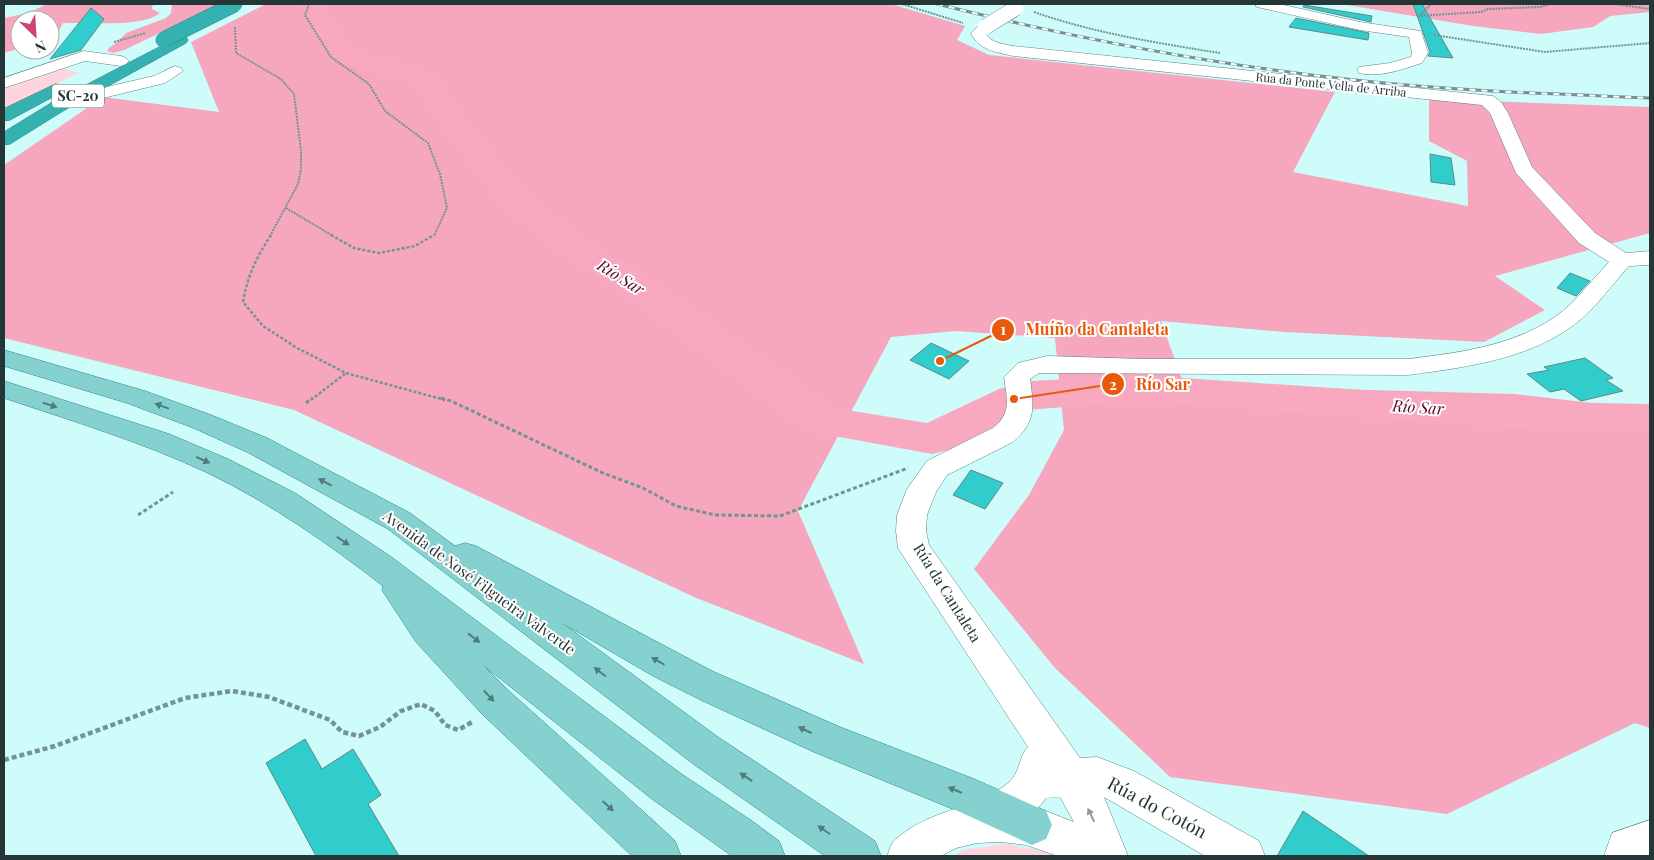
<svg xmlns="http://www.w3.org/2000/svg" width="1654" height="860" viewBox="0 0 1654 860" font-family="'Playfair Display',serif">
	<rect width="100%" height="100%" fill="#cefcfb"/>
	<!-- green -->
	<g fill="#fed5df">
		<path d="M59,67L78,73L4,111V85Z"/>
		<path d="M1004,844L1048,852L1056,856H953L963,850Z"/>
	</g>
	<!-- forest -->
	<g fill="#f6a7be">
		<path d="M47,4H158L152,6V9L160,13C142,28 87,22 63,23L58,33L50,36V20H20V48L4,53V18L28,13Z"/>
		<path d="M172,4H221L124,50L113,53L107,51L109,48L116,43L126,33L166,18L171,13Z"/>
		<path d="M266,4H891L965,26L957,40L989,55L1335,92L1293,172L1468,206L1467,161L1429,141V99L1650,107V233L1495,276L1545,310L1484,342L1284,332L1161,321L1184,385L1515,394L1650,410V728L1635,723L1447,814L1170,777L1055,668L974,569L1029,495L1064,430L1055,338L956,331L891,337L798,511L864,664L694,597L294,410L4,338V165L103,97L219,112L191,42Z"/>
		<path d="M1341,4H1650V12L1610,16L1593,27L1541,34L1473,26Z"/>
	</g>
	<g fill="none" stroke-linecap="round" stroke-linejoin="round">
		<!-- river -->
		<path fill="#f8a8bf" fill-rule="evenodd" d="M303,4H325L326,15L358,53L433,73L467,121L524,191L587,241L671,293L834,408L927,423L999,389L1014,385L1032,381L1138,375L1543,402L1650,404V432L1543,430L1138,401L1027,410L948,450L932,454L807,431L645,309L563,255L502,205L447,133L415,83L340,63L304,16Z"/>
	</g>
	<!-- building -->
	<g fill="#31cccc" stroke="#5e8988">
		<path d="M1413,4H1422L1453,58L1428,56L1430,52Z"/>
		<path d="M1304,5L1372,16L1371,22L1303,7Z"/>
		<path d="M91,8L104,19L81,50L50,59Z"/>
		<path d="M1296,18L1369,33L1368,40L1289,27Z"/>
		<path d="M1430,154L1451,158L1455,185L1431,182Z"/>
		<path d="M1570,273L1590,281L1576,296L1557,288Z"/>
		<path d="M931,343L969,361L949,379L910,360Z"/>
		<path d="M1585,358L1613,378L1606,380L1623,391L1581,401L1564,389L1550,392L1527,374L1549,370L1544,367Z"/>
		<path d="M971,470L1003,483L985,509L953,495Z"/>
		<path d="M305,739L322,769L353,749L381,795L368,804L399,856H316L266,763Z"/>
		<path d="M1303,811L1369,856H1277Z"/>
	</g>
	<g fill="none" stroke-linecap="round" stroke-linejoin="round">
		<defs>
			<g id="minor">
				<path d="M1255,4H1279L1360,22L1421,31L1428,53L1422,63C1403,69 1380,78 1359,73L1357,70L1359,67L1390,63L1411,57L1412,53L1409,37L1360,30L1257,7Z"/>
				<path d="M985,23L990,24L992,27L986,34C991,43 1004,44 1013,46L1493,96L1501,102L1508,113L1532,167L1595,233L1626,253L1650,251V265L1629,266C1615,281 1603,298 1589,312C1542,358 1469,367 1408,375L1039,373L1030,379C1034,407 1036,422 1013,442L947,475L936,492L927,515L926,531L929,545L1080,758L1097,757L1134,771L1259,841L1265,856H1205L1104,797L1128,856H1058L1026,845L1001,842L977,843L956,848L941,856H887C889,852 890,846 893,842C896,838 901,835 905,832C936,809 978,808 1008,783C1021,772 1018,757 1028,747L898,548L896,531L897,515L907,489L927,461L993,428C1012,413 1007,399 1004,377L1018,363L1047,356L1142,359H1408C1465,352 1530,344 1573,302C1585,289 1597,275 1609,262L1579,243L1516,173L1490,113L1482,105L1013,56C996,52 978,50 971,33L980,24ZM1060,797L1074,822L1038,808L1046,798Z"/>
				<path d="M84,51L121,56L126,58L129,61L126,64L121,66L85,61L4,88V78Z"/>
				<path d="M175,66L181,68L183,71L165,83L95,100L89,99L87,95L89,91L154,76Z"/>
				<path d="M1650,820V856H1604L1612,833Z"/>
			</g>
			<g id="major">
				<path d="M4,350L145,391L211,415L267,438L410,513L455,546L465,543L476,546L712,671L840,727L974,779L1046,811L1052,825L1046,839L1032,845L960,812L814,752L703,701L655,677L562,623L718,737L875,841L881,856H825L692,763L388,529L247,452L191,427L127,403L4,366Z"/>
				<path d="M4,381L169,434L228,459L295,493L390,556L680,773L752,821L779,841L785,856H732L652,799L483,665L508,690L656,823L675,841L681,856H632L482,714L416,642L382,590L383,586C329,544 270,503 208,473C142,442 72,421 4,398Z"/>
			</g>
			<g id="highway">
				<path d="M181,36L186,37L188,40L186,43L63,111L10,144L4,145V132L51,103Z"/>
				<path d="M56,84L62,86L64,89L62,92L10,120L4,121V109Z"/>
			</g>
		</defs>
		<!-- minor casing -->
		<use href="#minor" stroke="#598483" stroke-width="1"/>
		<!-- major casing -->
		<use href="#major" stroke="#2e8786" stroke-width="1"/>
		<!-- highway casing -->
		<use href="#highway" stroke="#2e8786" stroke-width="1"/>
		<!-- path-far3 -->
		<g stroke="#749493" stroke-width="2" stroke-dasharray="2 1" stroke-linecap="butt">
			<path d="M309,4L305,15L331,57L369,84L385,111L428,143L440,174L447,208L434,236"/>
			<path d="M902,4L963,23"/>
			<path d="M1614,4L1650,9"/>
			<path d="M1034,12C1094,33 1157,43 1220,53"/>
			<path d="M1418,16L1481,12L1488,9L1541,7L1550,4"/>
			<path d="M1418,17L1431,4"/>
			<path d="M235,27L236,53L281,79L294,94L301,151V169L298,184L270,236"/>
			<path d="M1434,35L1545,52L1650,43"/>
			<path d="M114,42L146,33"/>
			<path d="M286,208L333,236"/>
		</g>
		<!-- path-far2 -->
		<g stroke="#749493" stroke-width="2.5" stroke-dasharray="3 2" stroke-linecap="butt">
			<path d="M271,235C257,256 247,277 243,302L263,326L297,348L346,373L445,400"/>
			<path d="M331,235L354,248L379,253L415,246L434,235"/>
			<path d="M311,400L346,373"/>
		</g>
		<!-- path-far1 -->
		<g stroke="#749493" stroke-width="3" stroke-dasharray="4 2.5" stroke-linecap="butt">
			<path d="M441,398L451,401L603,473L643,488L676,506L715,515L780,516L908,468"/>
			<path d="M306,403L312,398"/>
			<path d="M138,515L173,492"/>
		</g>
		<!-- path -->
		<path stroke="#749493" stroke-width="4.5" stroke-dasharray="5 3" stroke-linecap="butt" d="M4,760L55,746L185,698L232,691L269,697L330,720L342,732L359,736L380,727L401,711L421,704L435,711L445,725L458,730L474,721"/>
		<!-- minor -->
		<use href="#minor" fill="#fff" fill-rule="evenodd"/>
		<!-- major -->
		<use href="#major" fill="#85d1d0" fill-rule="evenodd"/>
		<!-- highway -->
		<use href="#highway" fill="#34b2b1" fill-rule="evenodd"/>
		<defs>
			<path id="rail" d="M937,4C1078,39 1220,66 1364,81C1459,91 1555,94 1650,98"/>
		</defs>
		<!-- rail casing -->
		<use href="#rail" stroke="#729191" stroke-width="3"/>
		<!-- rail -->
		<use href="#rail" stroke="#fefffe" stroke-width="2" stroke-dasharray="6" stroke-linecap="butt"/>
		<defs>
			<path id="minor-bridge" d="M985,27L1016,8"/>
			<path id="highway-bridge" d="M163,40L235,4"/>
		</defs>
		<!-- minor-bridge casing -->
		<use href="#minor-bridge" stroke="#598483" stroke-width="16" stroke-linecap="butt"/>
		<!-- highway-bridge casing -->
		<use href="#highway-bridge" stroke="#2e8786" stroke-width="16" stroke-linecap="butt"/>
		<!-- minor-bridge -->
		<use href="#minor-bridge" stroke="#fff" stroke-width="15"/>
		<!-- highway-bridge -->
		<use href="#highway-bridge" stroke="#34b2b1" stroke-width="15"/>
	</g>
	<!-- one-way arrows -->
	<defs><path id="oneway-solid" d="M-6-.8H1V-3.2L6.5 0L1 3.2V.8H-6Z" transform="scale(1.25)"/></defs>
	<g fill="#507c7b">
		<use href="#oneway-solid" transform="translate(50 405) rotate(18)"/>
		<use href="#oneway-solid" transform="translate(162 406) rotate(-160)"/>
		<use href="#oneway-solid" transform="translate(203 460) rotate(24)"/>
		<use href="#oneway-solid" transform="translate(325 482) rotate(-152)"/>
		<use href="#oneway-solid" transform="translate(343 541) rotate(34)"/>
		<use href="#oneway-solid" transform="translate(474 638) rotate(38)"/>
		<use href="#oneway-solid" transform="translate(658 661) rotate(-150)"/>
		<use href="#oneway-solid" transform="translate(600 672) rotate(-143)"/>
		<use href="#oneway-solid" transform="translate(489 696) rotate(47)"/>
		<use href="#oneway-solid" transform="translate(805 730) rotate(-155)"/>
		<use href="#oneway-solid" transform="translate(746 777) rotate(-146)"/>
		<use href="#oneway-solid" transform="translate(955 790) rotate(-158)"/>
		<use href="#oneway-solid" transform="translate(608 806) rotate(42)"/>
		<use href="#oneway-solid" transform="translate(824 830) rotate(-145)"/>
	</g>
	<use fill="#929a9a" href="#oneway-solid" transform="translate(1091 815) rotate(-115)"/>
	<g text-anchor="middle" stroke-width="4" stroke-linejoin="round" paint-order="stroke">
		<!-- far-street labels -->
		<g font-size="12" fill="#243636" stroke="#fefffe">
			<text transform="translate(1331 85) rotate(6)" y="4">Rúa da Ponte Vella de Arriba</text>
		</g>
		<!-- shield labels -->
		<rect fill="#fefffe" stroke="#657272" stroke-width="1" x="52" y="84.5" width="52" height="23" rx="4"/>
		<g font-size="14" font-weight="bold" fill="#243636">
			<text x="78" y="101">SC-20</text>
		</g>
		<!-- street labels -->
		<g font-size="15" fill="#243636" stroke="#fefffe">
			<text transform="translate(479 583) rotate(36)" y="5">Avenida de Xosé Filgueira Valverde</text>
			<text transform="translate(947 593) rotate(58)" y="5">Rúa da Cantaleta</text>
		</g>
		<!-- water labels -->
		<g font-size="16" font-style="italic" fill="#5b032d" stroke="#fefffe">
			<text transform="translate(621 277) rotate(32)" y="6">Río Sar</text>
			<text transform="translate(1418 407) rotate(4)" y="6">Río Sar</text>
		</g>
		<!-- near-street labels -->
		<g font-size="18" fill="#243636" stroke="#fefffe">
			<text transform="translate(1157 808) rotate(28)" y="6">Rúa do Cotón</text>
		</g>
	</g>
	<!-- callouts -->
	<path fill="none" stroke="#e8590c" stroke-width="2" d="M940 361L1003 330M1014 399L1113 384"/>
	<g fill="#e8590c" stroke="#fefffe" stroke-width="2">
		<circle cx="940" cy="361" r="5"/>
		<circle cx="1014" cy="399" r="5"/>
		<circle cx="1003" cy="330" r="12"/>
		<circle cx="1113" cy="384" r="12"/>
	</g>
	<g font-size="15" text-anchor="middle" font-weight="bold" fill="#fff">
		<text x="1003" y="335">1</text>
		<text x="1113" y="390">2</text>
	</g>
	<g font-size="16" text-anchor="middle" font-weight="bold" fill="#e8590c" stroke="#fefffe" stroke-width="4" stroke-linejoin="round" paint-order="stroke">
		<text x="1097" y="335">Muíño da Cantaleta</text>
		<text x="1163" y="390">Río Sar</text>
	</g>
	<!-- border -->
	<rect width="1654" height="860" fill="none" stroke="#243636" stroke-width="10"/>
	<!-- north arrow -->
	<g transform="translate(35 35) rotate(155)"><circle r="24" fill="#fefffe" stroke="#a7afae"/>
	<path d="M0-4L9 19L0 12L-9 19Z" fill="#cd4277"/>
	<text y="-8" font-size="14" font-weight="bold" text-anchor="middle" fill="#243636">N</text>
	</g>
</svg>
